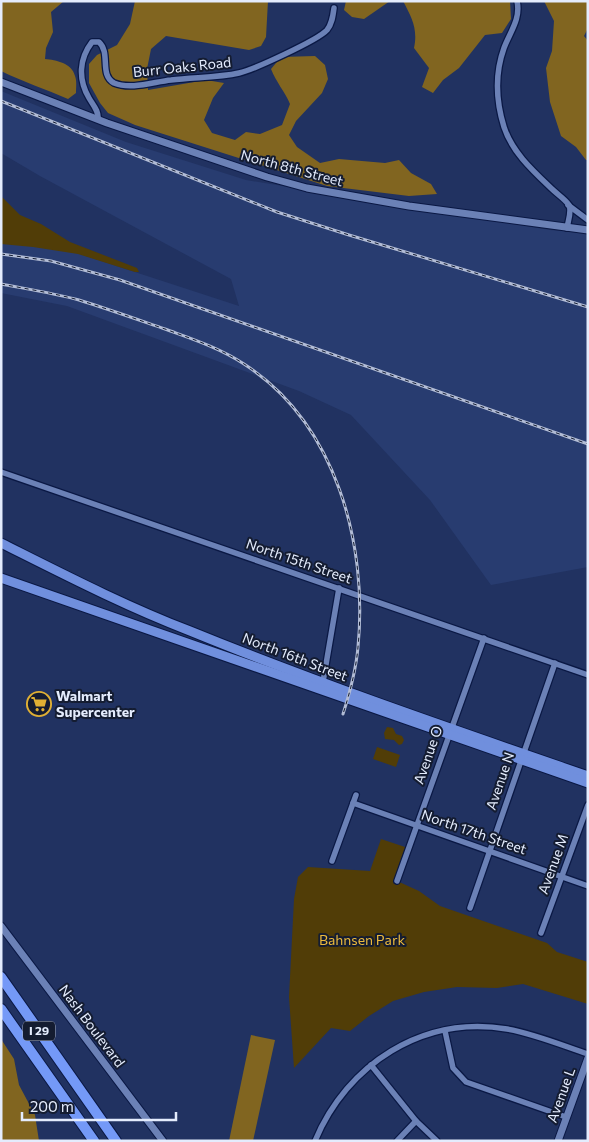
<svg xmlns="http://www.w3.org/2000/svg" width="589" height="1142" viewBox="0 0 589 1142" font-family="Commissioner,sans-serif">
	<rect width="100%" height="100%" fill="#213261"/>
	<!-- built -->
	<path fill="#283c70" d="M1,91L126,142L246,180L550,230L588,233V567L491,585L430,500L351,415L299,391L67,306L1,293V241L49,244L239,306L231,279L40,176L1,153Z"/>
	<!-- green -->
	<g fill="#513d07">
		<path d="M1,196L20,215L41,224L70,242L137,268L139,272H135L78,254L33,247L1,244Z"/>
		<path d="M387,727L393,728L396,734L402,736L404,740L402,744L399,745L394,740L385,739L384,733Z"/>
		<path d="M377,747L400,755L396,767L373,759Z"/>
		<path d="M381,839L408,848L397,881L419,891L440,906L547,943L557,952L588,962V1004L523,984L497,988L457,987L424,992L393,1001L369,1016L350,1031L331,1028L294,1068L289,997L294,899L298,877L308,867L370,871Z"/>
	</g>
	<!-- forest -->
	<g fill="#816520">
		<path d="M1,1H64L51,12L53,32L46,48L45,59C56,60 72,63 75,76C77,81 76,88 76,93L68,99C46,89 23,82 1,71Z"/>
		<path d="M135,1H268L266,37L261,46L249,50L166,36L151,49L147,69L148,90L206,80L224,83L213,98L204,120L212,133L235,140L246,132L260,134L282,125L290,104C285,92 276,82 271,69L281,57L315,56L325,65L328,79L322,93L296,121L289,135L297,147L320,163L339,159L385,163L399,160L411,173L431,184L437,194L409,196L327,186L135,125L108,113L100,103L89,83V64L97,55L117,45L130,24Z"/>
		<path d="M346,1H390L364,19L352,17L344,10Z"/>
		<path d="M403,1H510L511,19L502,33L485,35L459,68L443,80L433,93L422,87L429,68L414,48C418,29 412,18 403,1Z"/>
		<path d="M544,1L588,2V28L584,36L588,41V160H586L576,147L561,136L550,102L546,68L552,51L554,21Z"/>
		<path d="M251,1035L275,1040L253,1141H229Z"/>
		<path d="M1,1039L14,1059L19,1085L35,1115L39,1141H1Z"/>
	</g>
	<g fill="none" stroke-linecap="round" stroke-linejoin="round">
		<defs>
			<g id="minor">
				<path d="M517,1C521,19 510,32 504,48C495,73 496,101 504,127C512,152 533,171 552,189C557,194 565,199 569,205C572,211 568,221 567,228"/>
				<path d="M98,119C99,111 93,105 89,98C78,79 79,59 92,42H99C111,53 99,75 114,83C131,90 153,82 171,80C193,77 217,78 239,73C253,70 318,40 327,30C332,24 333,16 334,8"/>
				<path d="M568,205L588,220"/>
				<path d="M1,472L588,675"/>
				<path d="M323,682L339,588"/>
				<path d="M353,803L588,886"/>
				<path d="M332,861L356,795"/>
				<path d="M397,881L484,638"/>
				<path d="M470,908L555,663"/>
				<path d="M541,933L588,805"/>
				<path d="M445,1031L453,1068L466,1082L566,1117"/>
				<path d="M371,1065L416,1121L437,1141"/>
				<path d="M315,1141C347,1064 423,1015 507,1029C535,1034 561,1045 588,1054"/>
				<path d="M397,1141L416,1121"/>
			</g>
			<g id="tertiary">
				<path d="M1,82L107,123L267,177L307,188L409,206L588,230"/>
				<path d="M1,926L163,1141"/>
				<path d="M558,1141L588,1058"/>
			</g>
			<g id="primary">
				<path d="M1,543C63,574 125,606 190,631C320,684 455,730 588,776"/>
				<path d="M1,578L588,783"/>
			</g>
			<g id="motorway">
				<path d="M1,977L116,1141"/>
				<path d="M1,1009L94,1141"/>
			</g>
		</defs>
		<!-- minor casing -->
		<use href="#minor" stroke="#0a1844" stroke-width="8"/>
		<!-- tertiary casing -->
		<use href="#tertiary" stroke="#0a1844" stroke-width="9"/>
		<!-- primary casing -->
		<use href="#primary" stroke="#0a1844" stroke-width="11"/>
		<!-- motorway casing -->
		<use href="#motorway" stroke="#0a1844" stroke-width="12"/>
		<!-- minor -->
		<use href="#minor" stroke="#6b81b6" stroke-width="5.5"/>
		<!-- tertiary -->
		<use href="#tertiary" stroke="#6b81b6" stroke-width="7"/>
		<!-- primary -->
		<use href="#primary" stroke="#708fdd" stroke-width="9"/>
		<!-- motorway -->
		<use href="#motorway" stroke="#7499f7" stroke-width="10"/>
		<defs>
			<g id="rail">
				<path d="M1,101L277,212L349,235L588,307"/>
				<path d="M1,254L51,261L120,280L588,444"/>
				<path d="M1,284C27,289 53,293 79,300C108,309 136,319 165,329C192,339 220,348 244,364C336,423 368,544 358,647C356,670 350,692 343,714"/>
			</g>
		</defs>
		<!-- rail casing -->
		<use href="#rail" stroke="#b2bcd5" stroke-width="3"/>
		<!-- rail -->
		<use href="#rail" stroke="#141c31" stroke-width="1" stroke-dasharray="4" stroke-linecap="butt"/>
	</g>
	<!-- icons -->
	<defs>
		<symbol id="supermarket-ring" viewBox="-11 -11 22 22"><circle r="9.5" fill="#141c31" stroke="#e0b034" stroke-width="1.5"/><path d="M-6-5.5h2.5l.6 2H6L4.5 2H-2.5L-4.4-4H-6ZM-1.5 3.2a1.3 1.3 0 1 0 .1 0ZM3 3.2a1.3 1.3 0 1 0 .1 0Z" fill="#e0b034"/></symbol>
	</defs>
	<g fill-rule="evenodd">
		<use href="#supermarket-ring" x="25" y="690" width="28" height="28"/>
	</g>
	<g text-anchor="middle" stroke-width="4" stroke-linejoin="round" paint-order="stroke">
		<!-- shield labels -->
		<rect fill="#141c31" stroke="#a6aec0" stroke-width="1" x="23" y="1021.5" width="32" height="19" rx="4"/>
		<g font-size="12" font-weight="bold" fill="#e4ecfd">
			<text x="39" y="1035">I 29</text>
		</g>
		<!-- street labels -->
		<g font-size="14" fill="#e4ecfd" stroke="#141c31">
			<text transform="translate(182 67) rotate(-6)" y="5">Burr Oaks Road</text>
			<text transform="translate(292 168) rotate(15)" y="5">North 8th Street</text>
			<text transform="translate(299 561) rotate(19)" y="5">North 15th Street</text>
			<text transform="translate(295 657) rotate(21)" y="5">North 16th Street</text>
			<text transform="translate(428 755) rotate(-71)" y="5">Avenue O</text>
			<text transform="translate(500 781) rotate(-71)" y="5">Avenue N</text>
			<text transform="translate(474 832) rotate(19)" y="5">North 17th Street</text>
			<text transform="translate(553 864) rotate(-70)" y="5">Avenue M</text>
			<text transform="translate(92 1026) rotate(53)" y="5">Nash Boulevard</text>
			<text transform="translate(561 1095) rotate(-70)" y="5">Avenue L</text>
		</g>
		<!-- poi labels -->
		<g font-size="14" font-weight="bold" fill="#e4ecfd" stroke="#141c31" text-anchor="start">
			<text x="56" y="701">Walmart<tspan x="56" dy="16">Supercenter</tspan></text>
		</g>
		<!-- park labels -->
		<g font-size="14" fill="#ebba3d" stroke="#141c31">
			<text x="362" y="945">Bahnsen Park</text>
		</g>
	</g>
	<!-- border -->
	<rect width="589" height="1142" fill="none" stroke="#e4ecfd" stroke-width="5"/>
	<!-- scale -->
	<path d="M22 1112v8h154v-8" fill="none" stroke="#e4ecfd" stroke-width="2.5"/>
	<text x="30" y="1112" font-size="15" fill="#e4ecfd" stroke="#141c31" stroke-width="4" paint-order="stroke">200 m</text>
</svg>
